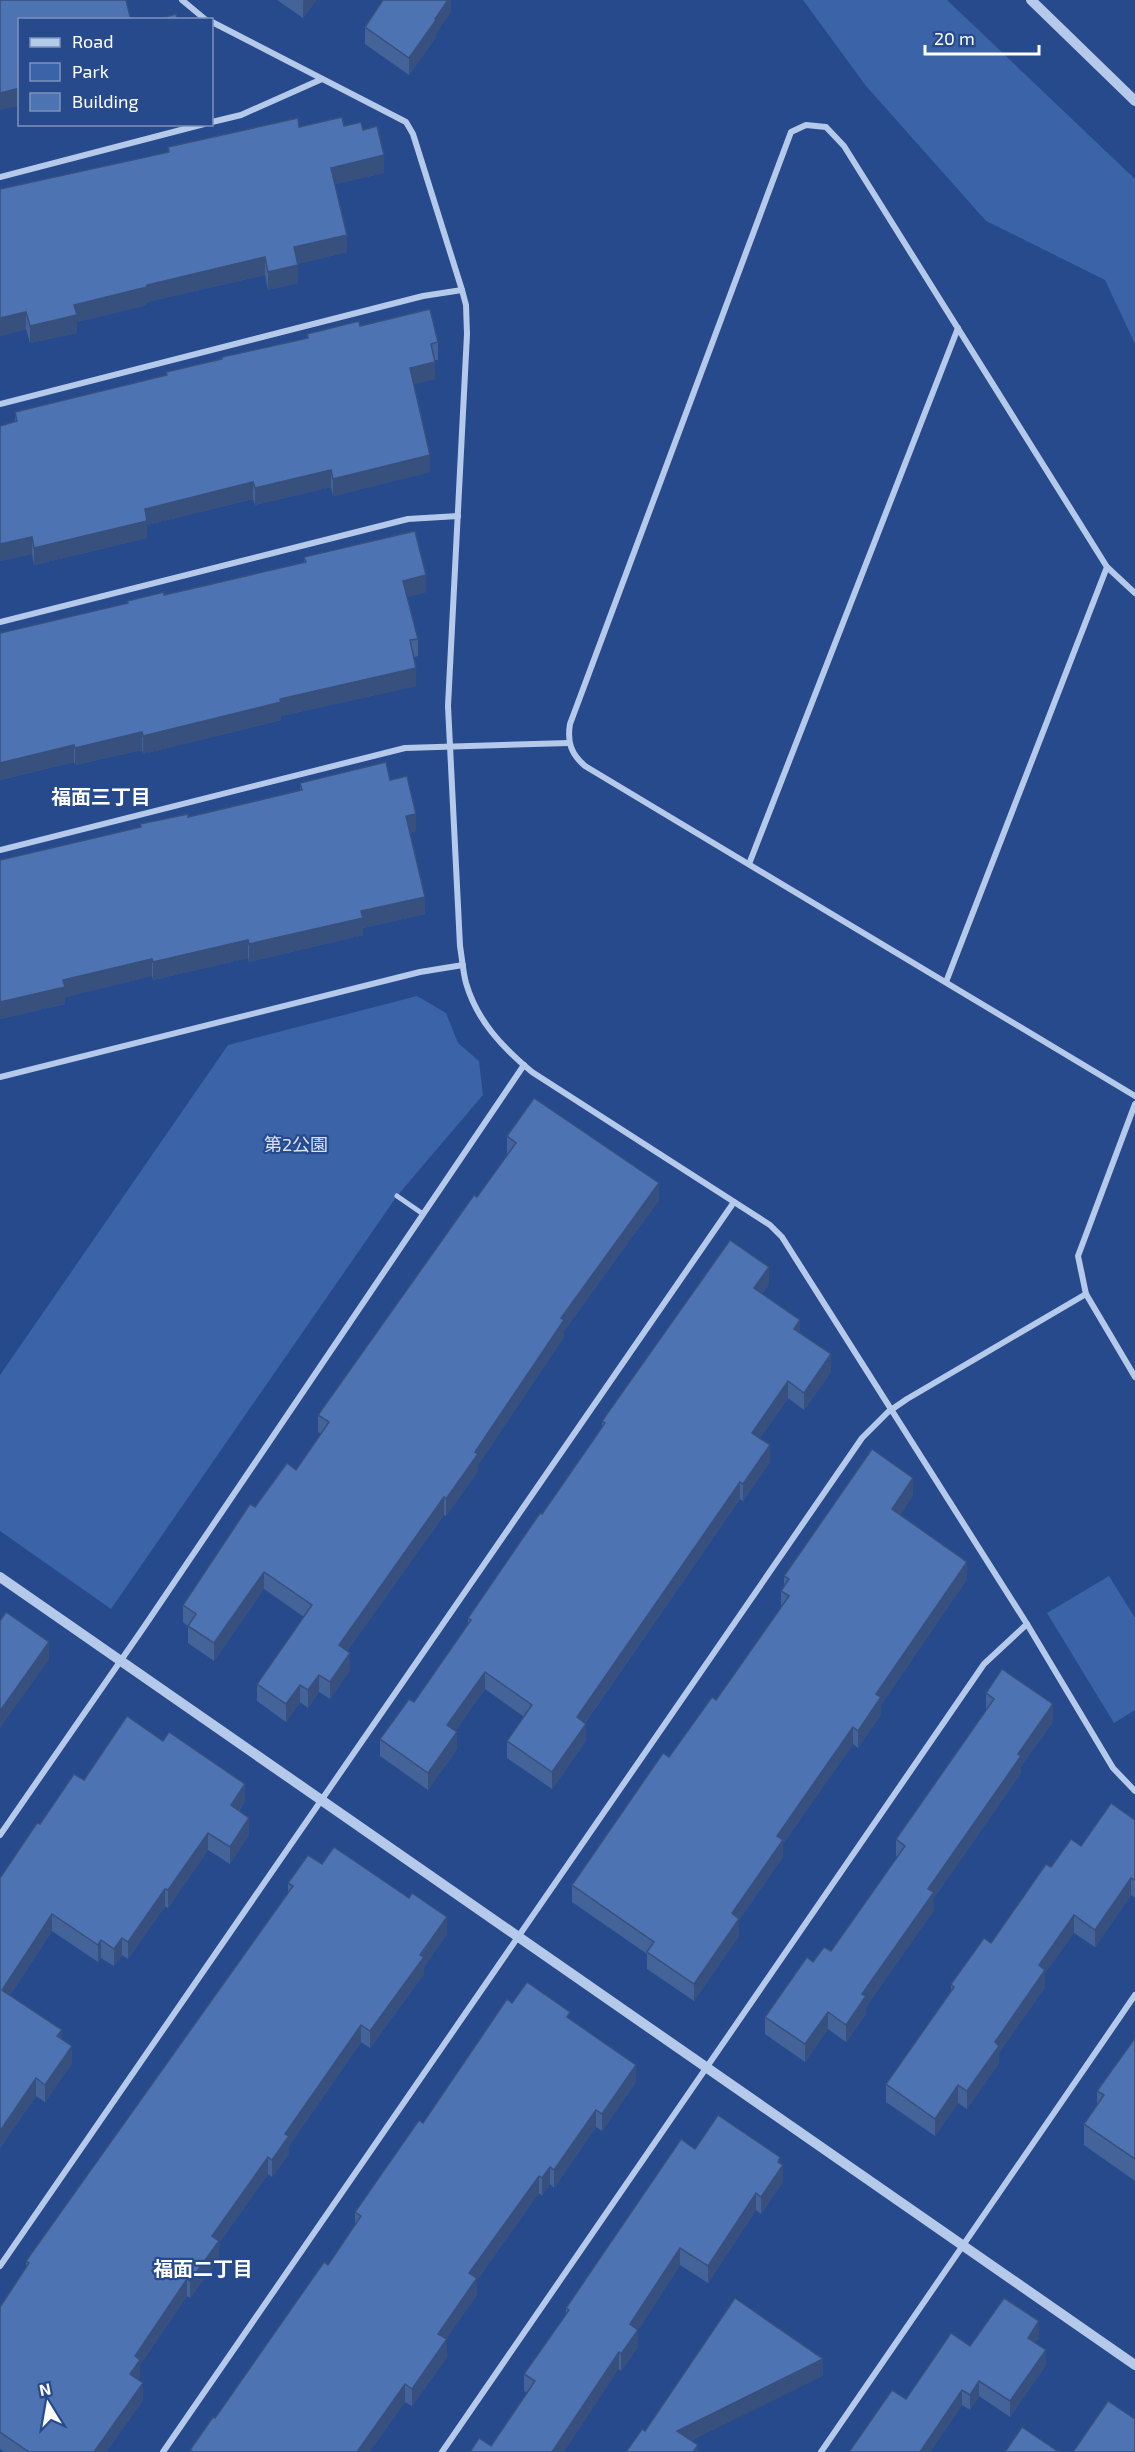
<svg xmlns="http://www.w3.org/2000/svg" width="1135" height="2452" viewBox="0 0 1135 2452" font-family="'Exo 2','Noto Sans JP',sans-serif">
	<rect width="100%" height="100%" fill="#264a8c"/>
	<!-- green -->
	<g fill="#3a63a8">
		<path d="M803,0H947L1135,179V344L1105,280L986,221L866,86Z"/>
		<path d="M417,996L446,1013L458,1043L479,1061L483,1095L397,1196L111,1609L0,1531V1375L228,1045Z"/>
		<path d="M1109,1576L1135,1618V1710L1114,1723L1047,1613Z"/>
	</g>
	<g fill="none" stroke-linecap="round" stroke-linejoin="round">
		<!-- pedestrian -->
		<path stroke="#b5c9ea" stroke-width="5" d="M397,1196L423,1214"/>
		<!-- minor -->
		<g stroke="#b5c9ea" stroke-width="6">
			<path d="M182,0L206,20"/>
			<path d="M212,22L406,122L413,134L462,290L466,305L467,334L448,706L460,946C462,958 463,972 466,983C477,1021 503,1048 532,1072L770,1225L782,1237L1027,1624L1113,1768L1135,1791"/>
			<path d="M212,122L241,115L322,79"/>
			<path d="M0,177L204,124"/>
			<path d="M0,404L423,296L462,290"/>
			<path d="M1135,593L1107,567L844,146L826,127L806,125L791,132L570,724C567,742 571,754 585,766L1135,1096"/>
			<path d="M0,622L408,519L458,516"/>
			<path d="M0,850L405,748L569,743"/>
			<path d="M749,864L958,328"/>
			<path d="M946,982L1107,567"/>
			<path d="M0,1077L420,972L463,965"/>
			<path d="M1135,1104L1078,1256L1086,1294L1135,1377"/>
			<path d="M0,1835L144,1627L524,1065"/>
			<path d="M0,2266L734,1202"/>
			<path d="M163,2452L862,1438L888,1412L907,1399L1086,1294"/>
			<path d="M442,2452L984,1664L1027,1624"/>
			<path d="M821,2452L1135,1995"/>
		</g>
		<!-- tertiary -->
		<g stroke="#b5c9ea" stroke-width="10">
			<path d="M1031,0L1135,101"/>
			<path d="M0,1577L1135,2365"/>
		</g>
	</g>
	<!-- wall -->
	<g fill="#436399">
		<path d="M277,0H316L303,18Z"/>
		<path d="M451,0V12L436,33V37L409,75L365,44V27Z"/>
		<path d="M344,126L363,130L384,173L335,184L347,252L297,264L298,283L268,290L265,275L147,302V305L77,322V333L30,343L26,329L0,336V190L168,152V147L299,127Z"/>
		<path d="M360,326L438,342V360H434L435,379L413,384L430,472L333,496L331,487L255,505L253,499L147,525V538L34,565L32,554L0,561V426L15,421V412L166,375V372L307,338V334Z"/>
		<path d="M304,557L426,592L407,597L418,639V656L414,657L416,686L281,716V720L143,754L142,750L75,765L74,762L0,780L164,595L304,562Z"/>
		<path d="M390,780L416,831L410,833L425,914L363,928V935L249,962L248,958L153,980L152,976L65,997V1004L0,1019L140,828V824L188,817L300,790V783Z"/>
		<path d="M507,1136L659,1200L564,1331V1337L478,1465V1471L446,1516L444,1515L347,1651L350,1670L330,1699L319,1692L308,1708L300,1702L286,1722L257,1701V1684L304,1617L264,1589L214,1661L188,1643V1626L183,1622V1605L255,1507L296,1470L321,1434L318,1432V1415L508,1154H507Z"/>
		<path d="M769,1284L762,1294L800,1334L831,1372L804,1410L788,1398L760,1438L770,1462L743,1501L740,1499L585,1723L586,1741L552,1789L507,1758V1741L524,1717L485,1689L455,1731L457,1749L428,1790L380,1756V1739L414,1702L468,1624V1618L542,1514L602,1427V1421Z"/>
		<path d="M913,1495L900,1515L967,1579L881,1705V1714L858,1748L853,1744L783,1844V1857L739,1920V1936L694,2001L647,1969V1954L572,1902V1885L669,1757L716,1700L781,1607V1591L784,1586V1576Z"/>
		<path d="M986,1693L1053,1722L1021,1766V1773L934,1898V1910L866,2007V2014L846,2042L828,2029L805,2062L765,2034V2017L813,1962L831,1951L897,1857L896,1856V1839L986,1710Z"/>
		<path d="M84,1780L245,1801L239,1811L249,1835L230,1864L208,1850L168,1908L165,1906L128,1959L122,1955L114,1966L101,1958L98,1962L52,1931L10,1995L62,2039L72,2063L45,2102L36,2096L0,2148V1878L40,1824Z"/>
		<path d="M1135,1820V1898L1131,1895L1095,1947L1074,1933L1045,1973V1987L999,2053V2063L967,2109L958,2103L935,2136L886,2102V2084L951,1992V1984L991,1943L1051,1867L1081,1846Z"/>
		<path d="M322,1864L447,1934L424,1967V1974L370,2048L361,2042L289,2146V2154L272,2177L268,2174L219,2243V2258L190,2298L187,2296L140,2365V2377L138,2380L143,2400L106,2452H4L0,2449V2307L26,2268V2261L288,1892V1883Z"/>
		<path d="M512,2003L570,2019L636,2082L602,2131L596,2127L554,2188L550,2184L542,2196L539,2193L477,2280V2295L446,2339L447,2357L412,2406L405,2402L369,2452H190V2450L215,2418L328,2265L355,2225V2212L423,2123Z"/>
		<path d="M1135,2038V2181L1084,2145V2124L1097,2105V2091Z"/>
		<path d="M695,2149L780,2163L783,2182L761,2214L756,2210L708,2283L680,2265L638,2330V2347L621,2371L619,2369L491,2446L527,2393L524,2391V2374L566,2314V2308Z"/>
		<path d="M1039,2337L1035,2343L1046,2365L1010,2417L979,2396L970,2410L962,2405L930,2452H849L906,2399L970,2346Z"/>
	</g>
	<!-- shaded-wall -->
	<g fill="#37507d">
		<path d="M304,0H316L303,18V1Z"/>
		<path d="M448,0H451V12L436,33V37L409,75V58Z"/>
		<path d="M20,88V106L0,110V93Z"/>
		<path d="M384,155V173L331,185V168Z"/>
		<path d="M347,235V252L294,265V247Z"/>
		<path d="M265,257V275L147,302V305L77,322V333L30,343V326L74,305L147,285Z"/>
		<path d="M298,265V283L268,290V272Z"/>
		<path d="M26,312V329L0,336V318Z"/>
		<path d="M435,362V379L410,385V368Z"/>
		<path d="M430,455V472L333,496V479Z"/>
		<path d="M331,470V487L255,505V488Z"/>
		<path d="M253,482V499L147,525V538L34,565V548L145,509Z"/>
		<path d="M32,537V554L0,561V544Z"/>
		<path d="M426,575V592L403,598V581Z"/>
		<path d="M416,668V686L281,716V720L143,754V736L280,699Z"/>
		<path d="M142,732V750L75,765V748Z"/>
		<path d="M74,745V762L0,780V763Z"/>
		<path d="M416,814V831L406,834V816Z"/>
		<path d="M425,897V914L363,928V935L249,962V944L361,911Z"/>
		<path d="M248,940V958L153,980V962Z"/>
		<path d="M152,959V976L65,997V1004L0,1019V1002L63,980Z"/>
		<path d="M659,1183V1200L564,1331V1337L478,1465V1471L446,1516V1499L475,1452L561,1318Z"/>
		<path d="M769,1267V1284L754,1305V1288Z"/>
		<path d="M800,1320V1337L794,1329Z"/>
		<path d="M831,1354V1372L804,1410V1393Z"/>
		<path d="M788,1381V1398L752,1450V1433Z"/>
		<path d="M770,1445V1462L743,1501V1484Z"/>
		<path d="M913,1478V1495L892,1527V1509Z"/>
		<path d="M740,1482V1499L577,1734V1717Z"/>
		<path d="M444,1497V1515L339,1663V1645Z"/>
		<path d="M967,1562V1579L881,1705V1714L858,1748V1731L876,1694Z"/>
		<path d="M264,1572V1589L214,1661V1643Z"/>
		<path d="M49,1642V1660L0,1728V1711Z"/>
		<path d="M350,1653V1670L330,1699V1682Z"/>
		<path d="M485,1672V1689L447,1742V1725Z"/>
		<path d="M319,1675V1692L308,1708V1690Z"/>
		<path d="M300,1685V1702L286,1722V1704Z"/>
		<path d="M1053,1704V1722L1021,1766V1773L934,1898V1910L866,2007V2014L846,2042V2025L862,1994L928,1889L1018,1754Z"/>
		<path d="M586,1724V1741L552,1789V1772Z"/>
		<path d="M853,1727V1744L783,1844V1857L739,1920V1936L694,2001V1984L732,1913L777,1836Z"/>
		<path d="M457,1732V1749L428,1790V1773Z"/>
		<path d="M245,1784V1801L231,1822V1805Z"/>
		<path d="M249,1818V1835L230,1864V1847Z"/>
		<path d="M208,1833V1850L168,1908V1890Z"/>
		<path d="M1131,1878V1895L1095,1947V1930Z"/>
		<path d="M165,1889V1906L128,1959V1942Z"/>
		<path d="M52,1914V1931L2,2007V1990Z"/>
		<path d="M1074,1915V1933L1045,1973V1987L999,2053V2063L967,2109V2091L1039,1965Z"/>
		<path d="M447,1917V1934L424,1967V1974L370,2048V2031Z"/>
		<path d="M122,1938V1955L114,1966V1949Z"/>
		<path d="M101,1940V1958L98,1962V1945Z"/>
		<path d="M828,2012V2029L805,2062V2044Z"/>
		<path d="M361,2025V2042L289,2146V2154L272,2177V2160L285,2134Z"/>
		<path d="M62,2030V2047L57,2036Z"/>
		<path d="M72,2046V2063L45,2102V2085Z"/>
		<path d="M636,2065V2082L602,2131V2114Z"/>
		<path d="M36,2078V2096L0,2148V2131Z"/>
		<path d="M958,2085V2103L935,2136V2119Z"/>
		<path d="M596,2110V2127L554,2188V2170Z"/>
		<path d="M268,2157V2174L219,2243V2258L190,2298V2281L212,2236Z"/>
		<path d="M780,2157V2168L783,2165V2182L761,2214V2197Z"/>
		<path d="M550,2167V2184L542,2196V2178Z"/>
		<path d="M539,2176V2193L477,2280V2295L438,2351V2334L469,2273Z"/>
		<path d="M756,2193V2210L708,2283V2266Z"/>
		<path d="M680,2248V2265L638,2330V2347L621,2371V2354L630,2324Z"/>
		<path d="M187,2279V2296L140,2365V2377L130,2392V2374L135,2356Z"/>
		<path d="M1039,2321V2337L1028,2353V2338Z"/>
		<path d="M447,2339V2357L412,2406V2389Z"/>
		<path d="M1046,2350V2365L1010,2417V2401Z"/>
		<path d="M619,2352V2369L564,2452H552Z"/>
		<path d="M823,2359V2376L677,2448V2431Z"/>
		<path d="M979,2381V2396L970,2410V2395Z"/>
		<path d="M143,2383V2400L106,2452H94Z"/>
		<path d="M405,2384V2402L369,2452H357Z"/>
		<path d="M962,2390V2405L930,2452H920Z"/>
		<path d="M698,2445V2452H693Z"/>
	</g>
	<!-- building -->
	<g fill="#4e73b2" stroke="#37507d" stroke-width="1.5">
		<path d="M0,0H126L131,20H20V88L0,93Z"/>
		<path d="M383,0H448L435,19L436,20L409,58L365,27Z"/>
		<path d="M176,14L177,20H154Z"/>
		<path d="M342,117L344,126L361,122L363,130L377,126L384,155L331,168L347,235L294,247L298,265L268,272L265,257L147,285V287L74,305L77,315L30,326L26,312L0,318V189L169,152L168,147L298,118L299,127Z"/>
		<path d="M430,309L438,342L431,344L435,362L410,368L430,455L333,479L331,470L255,488L253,482L145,509L147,521L34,548L32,537L0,544V426L17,421L15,412L167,375L166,372L222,359V357L308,338L307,334L359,321L360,326Z"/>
		<path d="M415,531L426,575L403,581L418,639L410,640L416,668L280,699L281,702L143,736L142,732L75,748L74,745L0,763V633L128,603L127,601L164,592V595L306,562L304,557Z"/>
		<path d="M386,762L390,780L407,776L416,814L406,816L425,897L361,911L363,918L249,944L248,940L153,962L152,959L63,980L65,987L0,1002V860L141,827L140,824L188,814V817L302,790L300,783Z"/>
		<path d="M534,1098L659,1183L561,1318L564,1320L475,1452L478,1454L446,1499L444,1497L339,1645L350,1653L330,1682L319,1675L308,1690L300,1685L286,1704L257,1684L312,1605L264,1572L214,1643L188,1626L196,1614L183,1605L250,1504L255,1507L287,1463L296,1470L329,1422L318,1415L474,1195L477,1197L516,1143L507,1136Z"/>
		<path d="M730,1240L769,1267L754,1288L800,1320L794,1329L831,1354L804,1393L788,1381L752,1433L770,1445L743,1484L740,1482L577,1717L586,1724L552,1772L507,1741L532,1705L485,1672L447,1725L457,1732L428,1773L380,1739L409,1699L414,1702L471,1620L468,1618L540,1513L542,1514L605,1423L602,1421Z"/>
		<path d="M872,1449L913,1478L892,1509L967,1562L876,1694L881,1697L858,1731L853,1727L777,1836L783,1840L732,1913L739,1919L694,1984L647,1952L654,1942L572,1885L663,1753L669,1757L712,1697L716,1700L789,1596L781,1591L789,1579L784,1576Z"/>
		<path d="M6,1612L49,1642L0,1711V1621Z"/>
		<path d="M1002,1669L1053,1704L1018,1754L1021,1756L928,1889L934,1892L862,1994L866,1996L846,2025L828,2012L805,2044L765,2017L807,1957L813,1962L824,1947L831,1951L905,1846L896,1839L994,1699L986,1693Z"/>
		<path d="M127,1716L163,1741L169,1732L245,1784L231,1805L249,1818L230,1847L208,1833L168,1890L165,1889L128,1942L122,1938L114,1949L101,1940L98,1945L52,1914L2,1990L62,2030L57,2036L72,2046L45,2085L36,2078L0,2131V1878L37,1823L40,1824L74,1774L84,1780Z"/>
		<path d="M1111,1803L1135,1820V1880L1131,1878L1095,1930L1074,1915L1039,1965L1045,1970L995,2042L999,2046L967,2091L958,2085L935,2119L886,2084L954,1987L951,1984L984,1938L991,1943L1046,1864L1051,1867L1071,1839L1081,1846Z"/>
		<path d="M334,1847L409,1898L412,1893L447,1917L420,1955L424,1957L370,2031L361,2025L285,2134L289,2136L272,2160L268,2157L212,2236L219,2241L190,2281L187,2279L135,2356L140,2360L130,2374L143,2383L94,2452H29L0,2432V2307L29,2263L26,2261L293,1886L288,1883L308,1855L322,1864Z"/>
		<path d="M527,1982L570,2012L567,2017L636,2065L602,2114L596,2110L554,2170L550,2167L542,2178L539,2176L469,2273L477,2278L438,2334L447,2339L412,2389L405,2384L357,2452H193L190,2450L213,2417L215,2418L324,2262L328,2265L361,2216L355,2212L419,2120L423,2123L507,1999L512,2003Z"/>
		<path d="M1135,2038V2159L1084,2124L1104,2095L1097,2091Z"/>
		<path d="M718,2115L780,2157L778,2162L783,2165L761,2197L756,2193L708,2266L680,2248L630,2324L638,2330L621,2354L619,2352L552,2452H470L479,2438L491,2446L535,2381L524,2374L569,2310L566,2308L681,2139L695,2149Z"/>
		<path d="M735,2298L823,2359L677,2431L698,2445L693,2452H626L642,2429L645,2431Z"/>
		<path d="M1004,2298L1039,2321L1028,2338L1046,2350L1010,2401L979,2381L970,2395L962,2390L920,2452H849L892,2390L906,2399L951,2333L970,2346Z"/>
		<path d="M1108,2401L1135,2419V2452H1073Z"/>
		<path d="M1022,2427L1059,2452H1005Z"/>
	</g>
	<g text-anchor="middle" stroke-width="4.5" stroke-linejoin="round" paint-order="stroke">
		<!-- park labels -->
		<g font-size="18" fill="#d9e4f8" stroke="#264a8c">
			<text x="296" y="1151">第2公園</text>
		</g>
		<!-- neighbourhood labels -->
		<g font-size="20" font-weight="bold" fill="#fff" stroke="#264a8c">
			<text x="101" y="804">福面三丁目</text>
			<text x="203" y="2276">福面二丁目</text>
		</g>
	</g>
	<!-- legend -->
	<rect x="18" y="18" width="195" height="108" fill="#264a8c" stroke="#7d92ba" stroke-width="1.5"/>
	<rect x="30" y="38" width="30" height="9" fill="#b5c9ea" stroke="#7d92ba" stroke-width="1.5"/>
	<text x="72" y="48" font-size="18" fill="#ffffff">Road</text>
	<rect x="30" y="63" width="30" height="18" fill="#3a63a8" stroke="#7d92ba" stroke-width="1.5"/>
	<text x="72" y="78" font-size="18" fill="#ffffff">Park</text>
	<rect x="30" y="93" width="30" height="18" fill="#4e73b2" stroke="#7d92ba" stroke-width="1.5"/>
	<text x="72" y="108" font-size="18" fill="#ffffff">Building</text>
	<!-- north arrow -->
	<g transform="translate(48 2404) rotate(349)" stroke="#264a8c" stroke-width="4.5" paint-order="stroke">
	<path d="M0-4.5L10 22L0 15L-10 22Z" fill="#ffffff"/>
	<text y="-9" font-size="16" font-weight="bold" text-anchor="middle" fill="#ffffff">N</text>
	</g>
	<!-- scale -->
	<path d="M925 45v9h114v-9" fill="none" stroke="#ffffff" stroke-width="3"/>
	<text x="934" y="45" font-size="18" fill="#ffffff" stroke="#264a8c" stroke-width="4.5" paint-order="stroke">20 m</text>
</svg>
